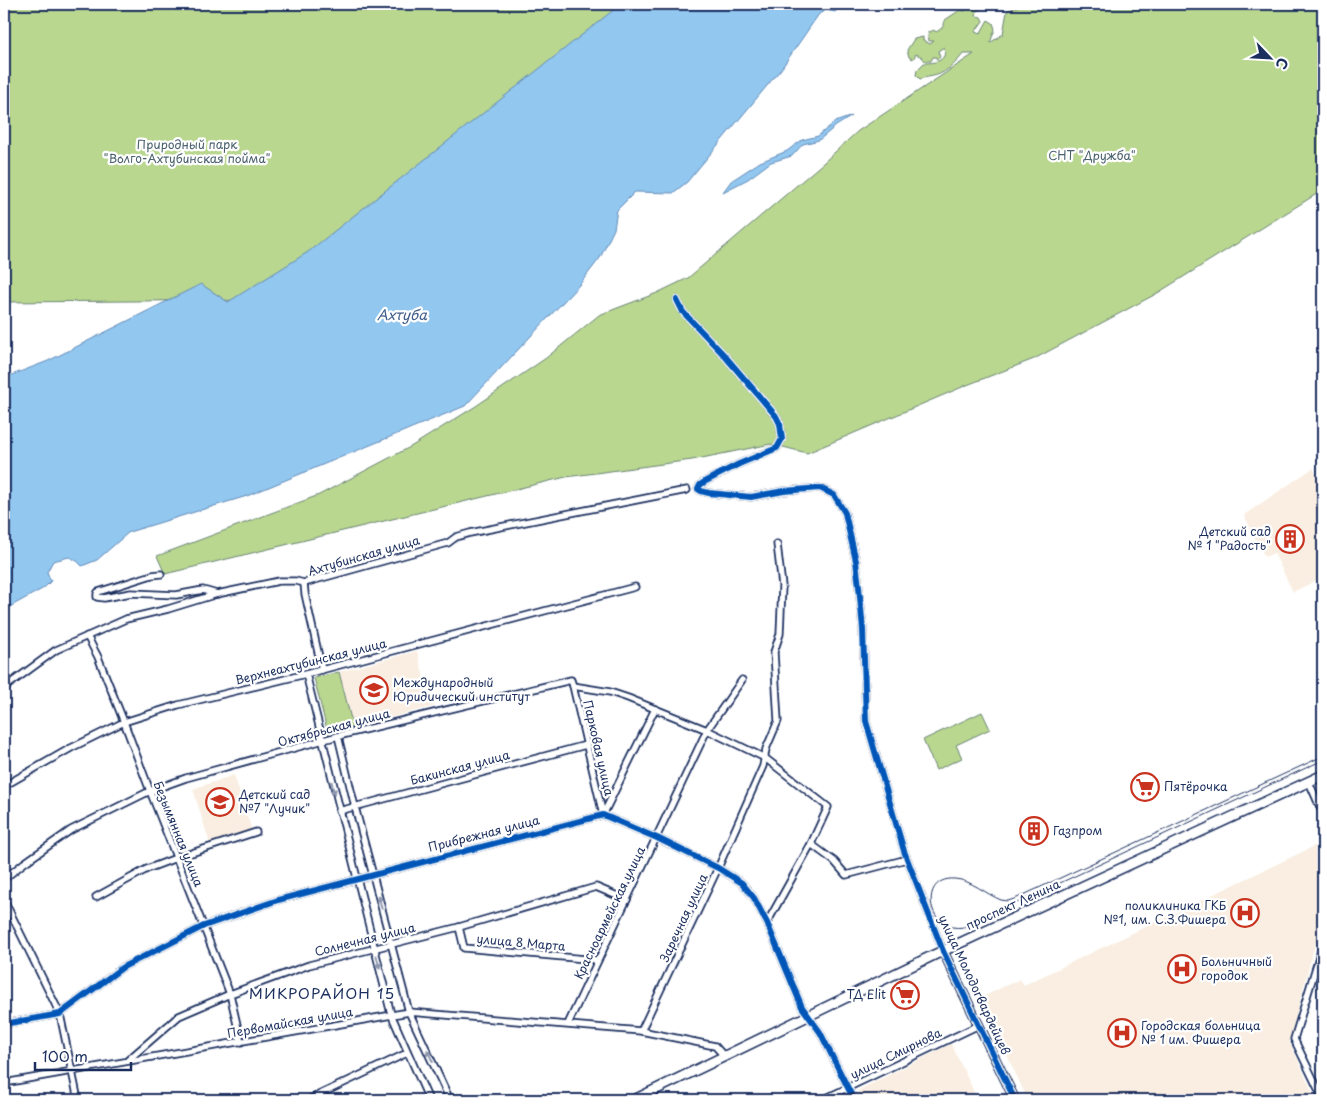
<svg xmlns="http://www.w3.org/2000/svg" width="1327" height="1104" viewBox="0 0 1327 1104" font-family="'Playpen Sans',sans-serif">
	<rect width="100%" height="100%" fill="#fff"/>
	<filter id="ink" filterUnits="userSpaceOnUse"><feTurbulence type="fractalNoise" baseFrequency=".02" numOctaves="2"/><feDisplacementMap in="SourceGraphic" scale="10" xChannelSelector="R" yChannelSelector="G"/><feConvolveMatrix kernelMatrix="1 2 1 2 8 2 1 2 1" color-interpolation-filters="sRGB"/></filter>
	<g filter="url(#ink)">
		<!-- built -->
		<g fill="#f9eee1">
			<path d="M1313,468L1323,488V577L1293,592L1274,553L1265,557L1244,515Z"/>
			<path d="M417,651L424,678L427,677L435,706L353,727L339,672Z"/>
			<path d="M234,775L252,831L210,844L193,789Z"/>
			<path d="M1323,842V915L1289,1041L1316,1100H1028L980,998L1020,979L1024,985Z"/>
			<path d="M951,1044L978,1100H862L857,1091Z"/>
		</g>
		<!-- green -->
		<g fill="#b9d78f" stroke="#6a8376">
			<path d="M4,4H634L262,300L4,302Z"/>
			<path d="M970,4L974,5L975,4H990L977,11L976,16L981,17L983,21L975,32L980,34L988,20L993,23L995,29L990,43L1003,34L1007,11L1023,4H1323V190L1156,294L1034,359L967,385L807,453L771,444L692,460L566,477L165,574L157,556L319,495L412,446L476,406L546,358L599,315L657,293L688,278L823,163L858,131L974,54H963C957,62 947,72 937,75C931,77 925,77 920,79L916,75L917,70L924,63C935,63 948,61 944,47L938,51L940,57L937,60L936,57H933L931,61H925L922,57L916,54L913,59L909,57L907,50L914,39L923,37V40L930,44L934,41H929L928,31L930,32L934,30L936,32C941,29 944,27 945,20L960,10L965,11Z"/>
			<path d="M339,672L353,727L328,734L314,678Z"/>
			<path d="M982,712L990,729L956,745L962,758L936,770L923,740Z"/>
		</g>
		<!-- water -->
		<g fill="#92c7f0" stroke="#628ab6">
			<path d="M621,4H843L835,12L826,10L819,14L781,69L687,182L673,193L635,192L617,210L614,229L600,258L580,284L465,406L247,496L129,532L97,560L82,566L77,561L69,557L53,561L47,572L51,581L44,588L4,610V378L48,361L201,284L228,302L308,252Z"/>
			<path d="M852,116L836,126L819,140L803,144L792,156L771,162L748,179L723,192L731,181L760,162L787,151L802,140L818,136L835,122Z"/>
		</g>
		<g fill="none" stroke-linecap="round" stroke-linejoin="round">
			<defs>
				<g id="street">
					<path d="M677,300L683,312L724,355L776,416L780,424L782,439L777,448L739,464L706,481L700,485L698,489L701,491L709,493L751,497L784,491L820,488L834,495L845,513L856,561L859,587L863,629L866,721L904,851L943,951"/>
					<path d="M161,574L152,575L98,592L97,594V597L104,598L131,593L176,595L203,590L217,594"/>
					<path d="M304,583L305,594L322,670"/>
					<path d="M87,636L98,657L124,722L150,791L230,994L241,1042"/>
					<path d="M306,674L391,1014L429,1100"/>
					<path d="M573,686L603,815"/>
					<path d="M4,688L56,650L126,619L168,609L217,594L279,581H296L304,583L448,543L456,537L470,533L687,490"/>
					<path d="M338,736L355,807L409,1012L450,1100"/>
					<path d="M1309,782L1323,814"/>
					<path d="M4,786L71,748L124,722L178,705L306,674L635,587"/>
					<path d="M339,811L586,745"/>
					<path d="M603,815L655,709"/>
					<path d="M811,844L834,861L846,875L907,859"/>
					<path d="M4,879L24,863L71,830L150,791L186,778L338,736L571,680L573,686L610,692L628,698L707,730L765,758L828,807L811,844L767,923"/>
					<path d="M96,897L147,869L176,858L256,832"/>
					<path d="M4,900L60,1014L78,1100"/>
					<path d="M459,927L464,948L597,960"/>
					<path d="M1323,944L1294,1039L1323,1099"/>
					<path d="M4,1024L60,1014L123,967L204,926L278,900L603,815L657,838L718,868L742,883L754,898L767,923L802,1007L820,1032L854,1100"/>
					<path d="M568,1024L707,730L742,680"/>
					<path d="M641,1031L718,868L763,766L766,749L778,721L774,652L780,634L782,586L777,544"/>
					<path d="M128,1060L179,1016L230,994L309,965L459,927L596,887L627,900"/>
					<path d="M4,1083L409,1012L641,1031L715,1046L724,1056"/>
					<path d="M308,1100L407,1053"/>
					<path d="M822,1100L979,1025"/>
				</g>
				<path id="secondary" d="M943,951L1015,1100"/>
				<path id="primary" d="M634,1100L934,955L1323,775"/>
			</defs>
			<!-- street casing -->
			<use href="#street" stroke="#1b2f5e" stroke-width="9"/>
			<!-- secondary casing -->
			<use href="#secondary" stroke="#1b2f5e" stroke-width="11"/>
			<!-- primary casing -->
			<use href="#primary" stroke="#1b2f5e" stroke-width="12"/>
			<!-- street -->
			<use href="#street" stroke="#fff" stroke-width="5.5"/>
			<!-- secondary -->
			<use href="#secondary" stroke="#fff" stroke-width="8"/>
			<!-- primary -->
			<use href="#primary" stroke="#fff" stroke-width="9"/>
			<!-- tram -->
			<path stroke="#1b2f5e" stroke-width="1" d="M1323,756L1017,898L1008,901L1001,900C986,894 971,880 955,879C916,876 928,938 968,926L1323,760"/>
			<defs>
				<g id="cycleway">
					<path d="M677,300L683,312L724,355L776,416L780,424L782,439L777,448L739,464L706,481L700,485L698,489L701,491L709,493L751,497L784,491L820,488L834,495L845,513L856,561L859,587L863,629L866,721L904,851L943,951L1015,1100"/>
					<path d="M4,1024L60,1014L123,967L204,926L278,900L603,815L657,838L718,868L742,883L754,898L767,923L802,1007L820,1032L854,1100"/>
				</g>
			</defs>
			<!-- cycleway casing -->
			<use href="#cycleway" stroke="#fff" stroke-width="9"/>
			<!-- cycleway -->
			<use href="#cycleway" stroke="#0057b8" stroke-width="6"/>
		</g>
		<!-- one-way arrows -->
		<defs><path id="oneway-solid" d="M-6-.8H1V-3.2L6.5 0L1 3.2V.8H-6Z" transform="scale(1.25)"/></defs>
		<g fill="#8d97ae">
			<use href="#oneway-solid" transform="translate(333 788) rotate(77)"/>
			<use href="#oneway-solid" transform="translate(380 902) rotate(-104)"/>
			<use href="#oneway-solid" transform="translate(378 962) rotate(76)"/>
			<use href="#oneway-solid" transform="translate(430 1056) rotate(-115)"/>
		</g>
	</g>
	<!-- icons -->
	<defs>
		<symbol id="building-ring" viewBox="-11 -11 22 22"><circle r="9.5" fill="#fff" stroke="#c8321e" stroke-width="1.5"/><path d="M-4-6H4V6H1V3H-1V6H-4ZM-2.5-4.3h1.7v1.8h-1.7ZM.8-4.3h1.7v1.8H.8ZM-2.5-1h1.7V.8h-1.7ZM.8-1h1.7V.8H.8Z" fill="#c8321e"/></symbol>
		<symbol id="university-ring" viewBox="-11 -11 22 22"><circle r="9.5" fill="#fff" stroke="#c8321e" stroke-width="1.5"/><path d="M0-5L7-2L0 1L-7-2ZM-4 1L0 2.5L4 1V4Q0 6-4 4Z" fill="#c8321e"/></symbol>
		<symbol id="supermarket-ring" viewBox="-11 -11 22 22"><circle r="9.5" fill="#fff" stroke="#c8321e" stroke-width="1.5"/><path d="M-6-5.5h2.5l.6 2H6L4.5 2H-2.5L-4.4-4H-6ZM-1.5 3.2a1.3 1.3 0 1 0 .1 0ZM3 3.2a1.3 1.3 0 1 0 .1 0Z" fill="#c8321e"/></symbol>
		<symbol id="school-ring" viewBox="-11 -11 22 22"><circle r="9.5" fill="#fff" stroke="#c8321e" stroke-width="1.5"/><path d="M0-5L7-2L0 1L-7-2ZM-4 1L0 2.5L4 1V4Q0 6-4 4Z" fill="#c8321e"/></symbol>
		<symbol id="hospital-ring" viewBox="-11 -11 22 22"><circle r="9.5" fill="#fff" stroke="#c8321e" stroke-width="1.5"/><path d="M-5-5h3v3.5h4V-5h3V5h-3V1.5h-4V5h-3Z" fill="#c8321e"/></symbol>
	</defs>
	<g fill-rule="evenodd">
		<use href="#building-ring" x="1274" y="523" width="32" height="32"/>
		<use href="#university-ring" x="358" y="674" width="32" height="32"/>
		<use href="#supermarket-ring" x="1129" y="771" width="32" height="32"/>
		<use href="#school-ring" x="204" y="786" width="32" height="32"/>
		<use href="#building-ring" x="1018" y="815" width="32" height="32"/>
		<use href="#hospital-ring" x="1229" y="897" width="32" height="32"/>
		<use href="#hospital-ring" x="1166" y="953" width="32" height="32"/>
		<use href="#supermarket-ring" x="889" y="979" width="32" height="32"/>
		<use href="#hospital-ring" x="1106" y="1017" width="32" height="32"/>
	</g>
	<g text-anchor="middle" stroke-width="4.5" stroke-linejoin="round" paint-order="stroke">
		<!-- park labels -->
		<g font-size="12" fill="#4a616d" stroke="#fff">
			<text x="187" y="149">Природный парк<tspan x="187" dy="14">"Волго-Ахтубинская пойма"</tspan></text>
			<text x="1092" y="160">СНТ "Дружба"</text>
		</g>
		<!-- poi labels -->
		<g font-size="12" fill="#1b2f5e" stroke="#fff" text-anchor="start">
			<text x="1271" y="536" text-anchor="end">Детский сад<tspan x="1271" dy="14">№ 1 "Радость"</tspan></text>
			<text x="393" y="687">Международный<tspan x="393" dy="14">Юридический институт</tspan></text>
			<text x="1164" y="791">Пятёрочка</text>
			<text x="239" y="799">Детский сад<tspan x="239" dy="14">№7 "Лучик"</tspan></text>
			<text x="1053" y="835">Газпром</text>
			<text x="1226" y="910" text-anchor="end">поликлиника ГКБ<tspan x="1226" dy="14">№1, им. С.З.Фишера</tspan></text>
			<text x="1201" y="966">Больничный<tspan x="1201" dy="14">городок</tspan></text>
			<text x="886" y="999" text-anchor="end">ТД Elit</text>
			<text x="1141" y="1030">Городская больница<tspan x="1141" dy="14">№ 1 им. Фишера</tspan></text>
		</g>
		<!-- street labels -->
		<g font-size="12" fill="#1b2f5e" stroke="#fff">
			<text transform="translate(364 556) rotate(-16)" y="4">Ахтубинская улица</text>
			<text transform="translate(311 662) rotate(-14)" y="4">Верхнеахтубинская улица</text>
			<text transform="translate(334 728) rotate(-15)" y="4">Октябрьская улица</text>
			<text transform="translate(598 748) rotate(77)" y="4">Парковая улица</text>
			<text transform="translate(460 768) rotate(-15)" y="4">Бакинская улица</text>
			<text transform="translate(178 834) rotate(68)" y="4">Безымянная улица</text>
			<text transform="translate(484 834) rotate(-14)" y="4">Прибрежная улица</text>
			<text transform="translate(1013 905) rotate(-25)" y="4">проспект Ленина</text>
			<text transform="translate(610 913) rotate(-64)" y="4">Красноармейская улица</text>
			<text transform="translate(684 918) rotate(-65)" y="4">Заречная улица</text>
			<text transform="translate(365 940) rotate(-14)" y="4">Солнечная улица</text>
			<text transform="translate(521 943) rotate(5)" y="4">улица 8 Марта</text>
			<text transform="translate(974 985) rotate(65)" y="4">улица Молодогвардейцев</text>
			<text transform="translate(290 1023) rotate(-10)" y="4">Первомайская улица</text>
			<text transform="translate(896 1054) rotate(-26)" y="4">улица Смирнова</text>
		</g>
		<!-- water labels -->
		<g font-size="14" font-style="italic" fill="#3f5d8a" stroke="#fff">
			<text x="402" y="320">Ахтуба</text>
		</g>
		<!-- quarter labels -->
		<g font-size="15" letter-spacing="1" fill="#1b2f5e" stroke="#fff">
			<text x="322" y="999">МИКРОРАЙОН 15</text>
		</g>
	</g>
	<!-- margin -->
	<rect width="1327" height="1104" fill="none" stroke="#fff" stroke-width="20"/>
	<rect x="10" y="10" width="1307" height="1084" fill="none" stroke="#1b2f5e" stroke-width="2" filter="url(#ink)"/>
	<!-- north arrow -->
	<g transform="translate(1270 58) rotate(115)" stroke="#ffffff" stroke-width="4" paint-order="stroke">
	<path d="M0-4L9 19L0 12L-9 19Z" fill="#1b2f5e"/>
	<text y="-8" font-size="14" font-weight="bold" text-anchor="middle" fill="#1b2f5e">С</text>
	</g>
	<!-- scale -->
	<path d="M35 1062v8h96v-8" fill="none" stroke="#1b2f5e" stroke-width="2.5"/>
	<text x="42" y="1062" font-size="15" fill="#1b2f5e" stroke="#ffffff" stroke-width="4" paint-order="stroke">100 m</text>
</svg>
